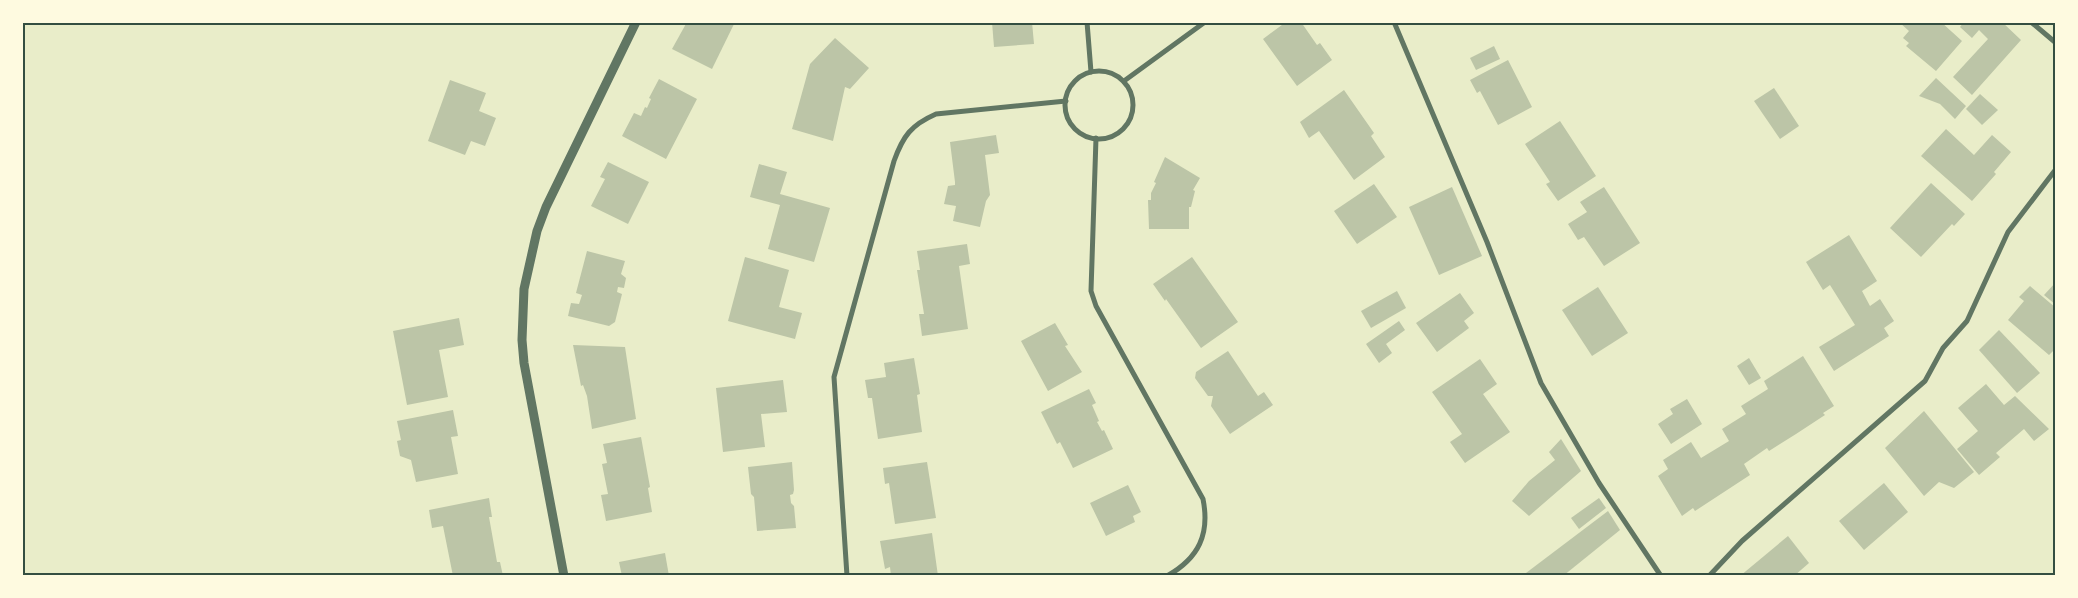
<svg xmlns="http://www.w3.org/2000/svg" width="2078" height="598" viewBox="0 0 2078 598" font-family="'Nunito Sans',sans-serif">
	<rect width="100%" height="100%" fill="#e9edc9"/>
	<!-- building -->
	<g fill="#bcc5a7">
		<path d="M687,22H735L712,69L672,49Z"/>
		<path d="M992,22H1032L1034,44L994,47Z"/>
		<path d="M1286,22H1301L1317,45L1320,43L1332,60L1297,86L1263,39Z"/>
		<path d="M1899,22H1941L1962,41L1936,71L1906,46L1909,43L1903,38L1909,31Z"/>
		<path d="M1964,22H2002L2021,40L1972,95L1953,77L1988,39L1979,30L1972,38L1960,27Z"/>
		<path d="M835,38L869,68L850,89L845,87L833,141L792,129L810,64Z"/>
		<path d="M1494,46L1500,59L1476,70L1470,58Z"/>
		<path d="M1508,60L1532,107L1498,125L1480,91L1477,93L1470,80Z"/>
		<path d="M1936,78L1966,106L1955,119L1940,104L1919,96Z"/>
		<path d="M659,79L697,99L666,159L622,136L634,113L641,116L645,107L647,108L651,99L649,98Z"/>
		<path d="M450,80L486,93L479,111L496,118L485,146L471,141L465,155L428,141Z"/>
		<path d="M1774,88L1799,126L1780,139L1754,101Z"/>
		<path d="M1344,90L1374,133L1371,136L1385,157L1354,180L1319,131L1309,138L1300,122Z"/>
		<path d="M1980,94L1998,110L1982,125L1966,109Z"/>
		<path d="M1560,121L1596,176L1558,201L1546,184L1550,182L1525,144Z"/>
		<path d="M1946,129L1974,155L1992,135L2011,152L1994,172L1996,174L1972,201L1921,156Z"/>
		<path d="M996,135L999,153L985,155L990,195L986,201L980,227L953,221L956,206L944,204L948,186L955,185V182L950,142Z"/>
		<path d="M1165,157L1200,178L1193,190L1195,191L1191,207H1189V229H1149L1148,200H1151V193L1156,183L1154,182Z"/>
		<path d="M608,162L649,182L628,224L591,206L605,179L600,177Z"/>
		<path d="M759,164L787,172L780,194L830,208L814,262L768,249L780,205L750,197Z"/>
		<path d="M1931,183L1965,214L1954,226L1952,224L1921,257L1890,228Z"/>
		<path d="M1374,184L1397,217L1357,244L1334,211Z"/>
		<path d="M1452,187L1482,256L1439,275L1409,207Z"/>
		<path d="M1604,187L1640,243L1604,266L1584,237L1578,240L1568,224L1587,212L1580,202Z"/>
		<path d="M1849,235L1877,281L1862,291L1870,306L1880,299L1894,321L1884,328L1889,336L1834,371L1819,347L1855,325L1830,285L1823,290L1806,262Z"/>
		<path d="M967,244L970,264L959,266L968,329L922,336L919,314H924L917,270H920L917,251Z"/>
		<path d="M587,251L625,261L621,274L626,278L624,288L618,287L617,292L622,294L615,322L609,326L568,316L571,303L579,304L582,295L576,293Z"/>
		<path d="M745,257L789,270L779,307L802,313L795,339L728,321Z"/>
		<path d="M1192,257L1238,322L1201,348L1166,299L1165,301L1153,284Z"/>
		<path d="M2056,282V305L2044,295Z"/>
		<path d="M2030,286L2056,308V348L2049,355L2008,320L2024,301L2019,297Z"/>
		<path d="M1598,287L1628,333L1592,356L1562,310Z"/>
		<path d="M1397,291L1406,308L1371,328L1361,311Z"/>
		<path d="M1460,293L1474,313L1464,321L1469,328L1437,352L1416,323Z"/>
		<path d="M459,318L464,345L439,350L448,397L407,405L393,331Z"/>
		<path d="M1399,321L1405,330L1386,344L1392,353L1379,363L1366,344Z"/>
		<path d="M1055,323L1068,345L1065,346L1082,372L1048,391L1021,341Z"/>
		<path d="M1999,330L2040,373L2017,393L1979,350Z"/>
		<path d="M573,345L625,347L636,419L592,429L587,396L583,385L581,386Z"/>
		<path d="M1228,351L1258,396L1264,392L1273,405L1230,434L1211,406L1213,396H1208L1195,378L1196,372Z"/>
		<path d="M1803,356L1834,406L1823,413L1825,415L1796,434L1769,451L1767,448L1744,464L1750,475L1695,511L1693,508L1682,516L1658,476L1668,469L1663,460L1691,442L1701,458L1729,441L1722,429L1746,414L1741,406L1768,389L1764,381Z"/>
		<path d="M914,358L920,394L917,395L922,432L878,439L872,398H868L865,380L886,377L884,363Z"/>
		<path d="M1749,358L1761,378L1749,385L1737,366Z"/>
		<path d="M1480,359L1497,384L1483,394L1510,432L1465,463L1450,442L1462,434L1432,392Z"/>
		<path d="M783,380L787,412L761,414L765,447L723,452L716,388Z"/>
		<path d="M1986,384L2004,405L2015,396L2049,429L2034,441L2024,429L1996,453L2000,457L1979,475L1957,449L1978,431L1958,408Z"/>
		<path d="M1089,389L1096,403L1092,405L1099,421L1097,422L1102,431L1104,430L1113,449L1073,468L1060,442L1057,444L1041,412Z"/>
		<path d="M1687,399L1702,424L1671,444L1658,424L1673,414L1670,409Z"/>
		<path d="M453,410L458,436L451,437L458,474L416,482L411,460L400,456L397,441L401,440L397,421Z"/>
		<path d="M1924,411L1974,472L1954,488L1939,482L1924,496L1885,448Z"/>
		<path d="M641,437L650,487L648,488L652,512L606,521L601,495L608,494L602,464L607,463L603,444Z"/>
		<path d="M1561,439L1581,471L1529,516L1512,501L1529,481L1555,460L1549,452Z"/>
		<path d="M792,462L794,490L793,494L790,495L791,503L794,506L796,528L757,531L754,497L751,494L748,467Z"/>
		<path d="M927,462L936,518L895,524L889,483L885,484L883,468Z"/>
		<path d="M1884,483L1908,512L1864,550L1839,521Z"/>
		<path d="M1128,485L1141,512L1133,516L1135,522L1106,536L1090,503Z"/>
		<path d="M489,498L492,517H489L497,562H500L503,576H453L443,526L432,528L429,510Z"/>
		<path d="M1599,498L1606,508L1579,529L1571,518Z"/>
		<path d="M1608,511L1620,530L1563,576H1522Z"/>
		<path d="M932,533L938,576H891L890,567L885,569L880,541Z"/>
		<path d="M1788,536L1809,563L1794,576H1740Z"/>
		<path d="M665,553L669,576H622L619,562Z"/>
	</g>
	<g fill="none" stroke-linecap="round" stroke-linejoin="round">
		<!-- minor -->
		<g stroke="#617663" stroke-width="5">
			<path d="M1087,22L1091,72"/>
			<path d="M1394,22L1487,242L1541,383L1599,483L1661,576"/>
			<path d="M2031,22L2056,43"/>
			<circle cx="1099" cy="105" r="34"/>
			<path d="M1124,81L1205,22"/>
			<path d="M1096,138L1091,291L1096,306L1203,499C1210,534 1199,558 1167,576"/>
			<path d="M847,576L834,377L894,161C903,136 911,125 936,114L1066,101"/>
			<path d="M1709,576L1742,541L1925,381L1943,348L1967,321L2008,232L2056,169"/>
		</g>
		<!-- tertiary -->
		<path stroke="#617663" stroke-width="9" d="M564,576L524,363L522,340L524,289L537,231L546,207L636,22"/>
	</g>
	<!-- border -->
	<rect width="2078" height="598" fill="none" stroke="#fefae0" stroke-width="48"/>
	<rect x="24" y="24" width="2030" height="550" fill="none" stroke="#344e41" stroke-width="2"/>
</svg>
